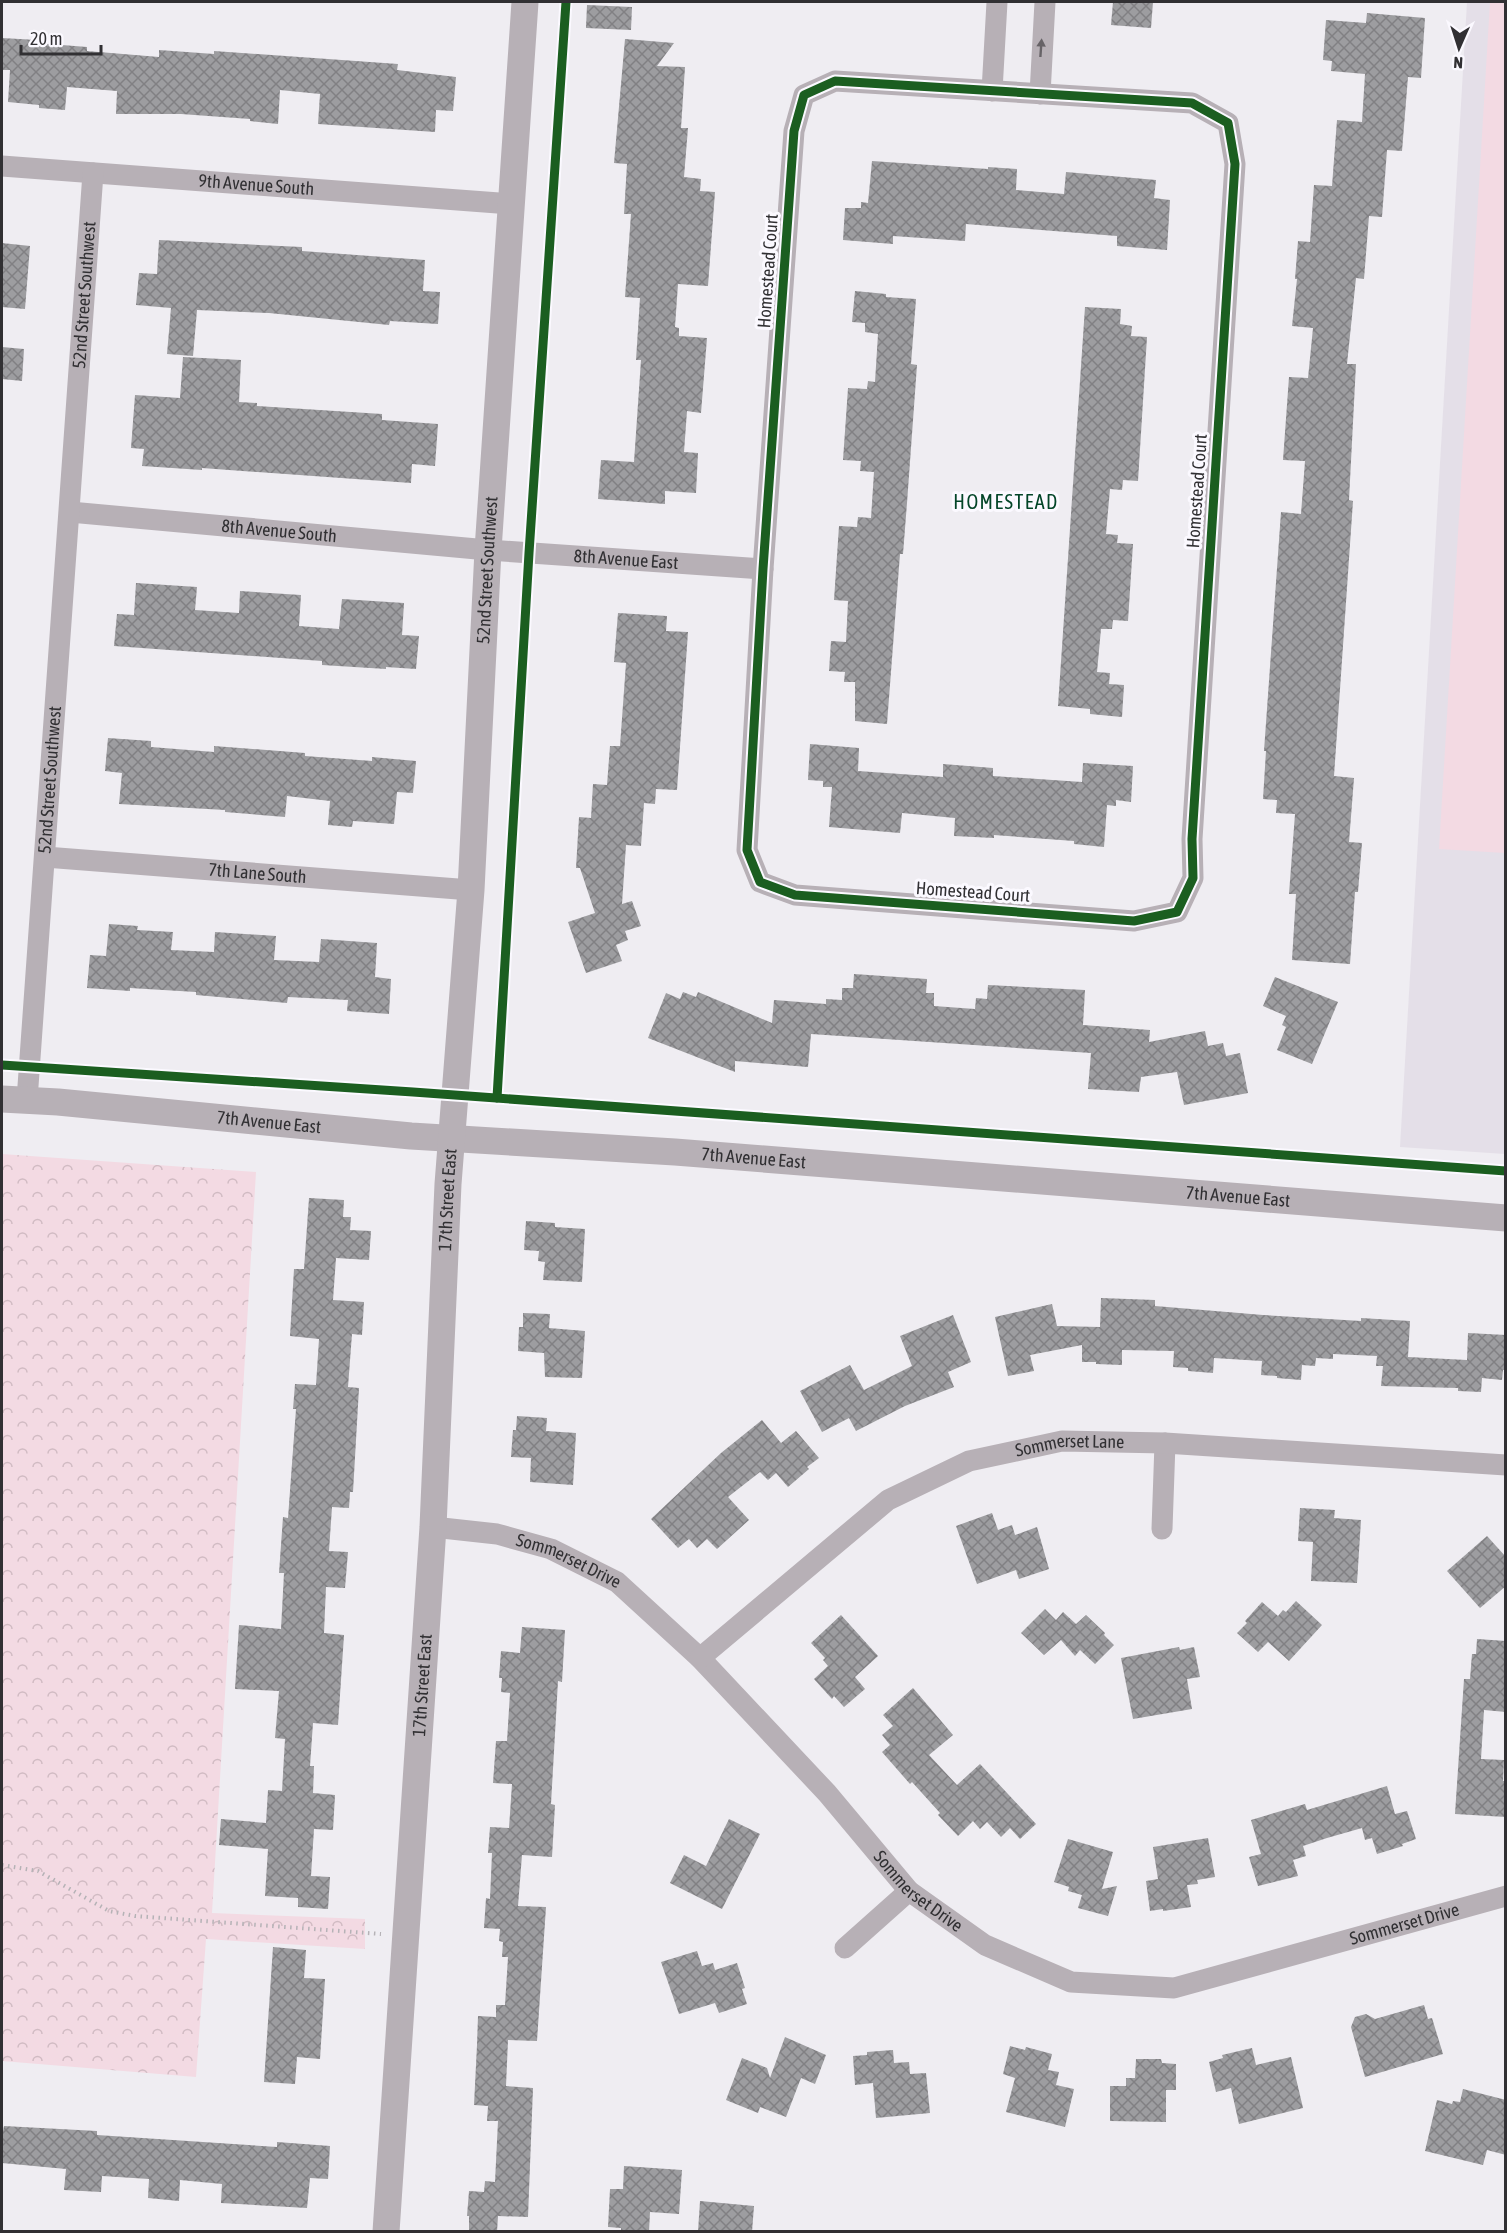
<svg xmlns="http://www.w3.org/2000/svg" width="1507" height="2233" viewBox="0 0 1507 2233" font-family="'Asap Condensed',sans-serif">
	<defs>
		<pattern id="park-crowns" width="20" height="18" patternUnits="userSpaceOnUse" patternTransform="scale(1.5)"><rect width="20" height="18" fill="#f3dae3"/><path d="M2 6a3 3 0 1 1 6 0M12 15a3 3 0 1 1 6 0" fill="none" stroke="#d1bbc3"/></pattern>
		<pattern id="building-cross-hatch" width="8" height="8" patternUnits="userSpaceOnUse" patternTransform="scale(1.5)"><rect width="8" height="8" fill="#9d9da0"/><path d="M0 0l8 8M0 8l8-8" fill="none" stroke="#818083"/></pattern>
	</defs>
	<rect width="100%" height="100%" fill="#efedf2"/>
	<!-- built -->
	<path fill="#e4dfe8" d="M1467,2H1505V1154L1400,1147Z"/>
	<!-- grass -->
	<path fill="#f3dae3" d="M1490,2H1506L1505,853L1439,849Z"/>
	<!-- park -->
	<path fill="url(#park-crowns)" d="M2,1154L256,1172L212,1913L365,1919V1949L206,1939L196,2077L2,2061Z"/>
	<!-- building -->
	<g fill="url(#building-cross-hatch)">
		<path d="M1113,2H1153L1151,28L1111,25Z"/>
		<path d="M587,5L632,7L631,30L586,28Z"/>
		<path d="M1367,13L1425,18L1421,78L1408,77L1402,151L1387,150L1382,217L1369,216L1364,279L1356,278L1347,364H1356L1349,500L1353,501L1334,776L1354,778L1349,842L1362,843L1358,892H1355L1350,964L1292,960L1296,894H1289L1295,814L1276,813L1277,800L1263,799L1266,751H1264L1281,512L1301,514L1305,461L1283,460L1289,377L1308,378L1313,328L1292,326L1297,279H1295L1298,241L1310,242L1314,185L1332,186L1337,120L1362,122L1365,74L1331,71L1332,61L1323,60L1326,20L1366,23Z"/>
		<path d="M2,38L37,40V43L87,47V51L159,57V50L214,54V51L398,64L397,70L456,77L453,111L436,110L435,132L318,124L320,94L280,90L278,124L250,121V119L181,114H116L117,91L67,87L65,110L39,108V105L8,102L10,70H2Z"/>
		<path d="M625,39L674,43L657,66L685,67L681,128H688L684,177L701,179L700,191L715,192L708,286L678,284L675,327L679,328V336L707,338L701,413L687,411L684,452L698,453L696,493L665,491V504L598,499L601,460L634,462L641,360H636L640,298L625,297L631,214H624L627,164L614,163Z"/>
		<path d="M872,161L988,169V167L1017,169L1016,190L1064,194L1066,172L1156,180L1154,198L1170,200L1167,250L1117,246V236L966,224L965,241L893,236V244L843,240L845,208H861V202L868,203Z"/>
		<path d="M159,240L302,247V251L425,260L423,291L440,292L438,324L390,321L389,325L269,313L197,310L193,356L167,354L171,308L136,305L139,273L157,274Z"/>
		<path d="M2,243L30,246L25,309L2,307Z"/>
		<path d="M855,291L886,294V297L916,299L911,364L917,365L907,503L903,554H900L887,724L855,721V682H844L845,672L829,671L831,641L846,642L848,601L834,600L839,526L857,527L858,517L871,518L874,472L860,471L861,461L843,460L848,388L867,389L868,381L875,382L878,334L865,332V323L852,322Z"/>
		<path d="M1085,307L1121,309L1120,324L1132,326L1131,336L1147,337L1138,481L1123,480L1122,490L1110,489L1106,534L1118,535L1117,543L1133,544L1128,621L1113,620L1112,629H1101L1097,672L1110,673L1109,684L1124,685L1122,717L1090,714V709L1058,706Z"/>
		<path d="M2,347L24,349L22,381L2,379Z"/>
		<path d="M183,357L241,360L239,402L257,403V406L382,414V420L438,424L435,466L412,464L411,483L202,468V470L142,466L144,449L131,448L135,395L180,398Z"/>
		<path d="M136,583L197,587L195,610L239,613L240,591L301,595L299,626L339,629L342,599L404,603L402,635L419,636L416,669L386,667V669L322,665V661L114,646L117,614L134,615Z"/>
		<path d="M618,613L667,616L666,631L688,632L677,790L656,789L655,804L644,803L641,846L626,845L622,904L632,901L641,926L625,931L628,940L616,945L622,961L586,973L568,922L595,913L580,868H576L579,817L591,818L593,784L607,785L610,746H620L626,663L614,662Z"/>
		<path d="M108,738L151,741V747L214,752V746L305,753V756L372,761V757L416,761L413,793L397,792L394,824L353,821L352,827L328,825L330,801L287,796L285,817L225,812V810L119,804L122,773L105,771Z"/>
		<path d="M810,744L859,748L858,771L943,777V764L993,768V776L1082,782L1083,763L1133,766L1131,802L1116,800V806L1107,805L1104,847L1074,844V841L994,835V838L954,836L955,818L902,813L900,833L829,827L832,787H823V781L808,780Z"/>
		<path d="M109,924L138,926L137,930L173,932L171,950L214,952L215,932L276,936L274,960L319,962L321,939L377,943L375,977L391,979L389,1014L347,1011L348,1000L288,997L287,1003L196,995V992L130,988V991L87,988L90,955L106,956Z"/>
		<path d="M854,974L927,979L926,993H934V1006L975,1009L976,998L987,999L988,985L1085,990L1083,1025L1150,1030L1149,1042L1205,1031L1208,1046L1223,1043L1226,1056L1240,1053L1248,1093L1184,1105L1177,1072L1141,1077L1139,1092L1088,1089L1091,1053L811,1034L808,1067L735,1061V1072L648,1038L666,993L680,999L683,992L696,997L698,992L772,1023L774,1000L826,1004V999L842,1000V988H853Z"/>
		<path d="M1275,977L1338,1002L1312,1064L1277,1050L1286,1027L1282,1025L1286,1016L1263,1006Z"/>
		<path d="M309,1198L344,1200L343,1217H351L350,1230L371,1231L369,1260L336,1258L333,1300L364,1302L362,1335L352,1334L348,1387L359,1388L353,1492H350L349,1508L332,1507L329,1551L348,1552L345,1588L326,1587L324,1633L344,1635L338,1725L313,1723L310,1766H314L313,1793L335,1795L333,1830L314,1829L311,1876L330,1877L328,1909L298,1907V1898L265,1896L268,1849L219,1845L221,1819L266,1823L268,1790L282,1791L285,1739L275,1738L279,1691L235,1689L239,1625L281,1629L284,1573H279L283,1517L288,1518L296,1409H293L295,1384L316,1385L319,1339L290,1336L294,1269H304Z"/>
		<path d="M526,1221L555,1223V1227L585,1229L582,1282L543,1280L545,1262L538,1261L539,1251L524,1250Z"/>
		<path d="M1101,1298L1155,1300V1306L1263,1315L1361,1321V1318L1410,1321L1408,1357L1467,1360L1468,1333L1506,1335V1370H1503L1502,1380L1482,1378L1481,1392L1458,1391V1388L1381,1386L1383,1366H1376L1377,1356L1333,1354V1359L1316,1358L1315,1366L1302,1365L1301,1380L1277,1378V1376L1261,1375L1262,1361L1214,1358L1213,1373L1188,1371V1368L1173,1367L1174,1351L1122,1350V1365L1096,1364V1362H1082V1345L1030,1355L1034,1371L1008,1376L995,1317L1052,1304L1057,1326L1100,1327Z"/>
		<path d="M523,1313L550,1314L549,1328L585,1331L582,1378L545,1377L544,1353L518,1351L519,1327H523Z"/>
		<path d="M953,1315L971,1362L948,1372L954,1387L905,1406L856,1431L849,1418L822,1432L800,1391L850,1365L864,1390L912,1366L900,1336Z"/>
		<path d="M517,1416L547,1418L546,1431L576,1433L573,1485L530,1482L531,1458L511,1457L513,1430H516Z"/>
		<path d="M762,1420L781,1443L796,1431L819,1458L807,1467L809,1469L788,1487L776,1473L768,1480L760,1472L728,1497L749,1520L717,1549L707,1539L697,1548L689,1539L678,1548L651,1519L721,1453Z"/>
		<path d="M1300,1508L1335,1510L1334,1518L1361,1520L1357,1583L1311,1581L1313,1542L1298,1541Z"/>
		<path d="M992,1513L998,1530L1012,1525L1015,1535L1037,1527L1049,1569L1019,1579L1016,1570L977,1584L956,1526Z"/>
		<path d="M1487,1536L1506,1557V1586L1480,1608L1447,1571Z"/>
		<path d="M1296,1601L1322,1625L1289,1661L1268,1642L1258,1652L1237,1633L1247,1623L1245,1621L1262,1602L1278,1616L1283,1610L1286,1612Z"/>
		<path d="M1045,1609L1056,1620L1063,1612L1076,1624L1086,1615L1105,1633L1104,1635L1114,1645L1095,1664L1080,1650L1075,1656L1061,1640L1044,1655L1021,1633Z"/>
		<path d="M841,1615L878,1656L855,1677L865,1689L844,1707L834,1696L832,1699L814,1679L828,1666L823,1660L825,1658L811,1643Z"/>
		<path d="M522,1627L565,1630L562,1682L558,1681L551,1804L555,1805L552,1857L522,1855L518,1906L546,1907L537,2041L508,2040L506,2086L533,2088L528,2217L498,2216L497,2232H469V2216H467L469,2191L484,2192L485,2181L495,2182L498,2121H487L488,2106L474,2105L477,2045L478,2016L496,2017V2005H505L508,1957H502L503,1942L499,1941L500,1929L484,1928L486,1898L490,1899L492,1853H488L490,1827L509,1828L512,1784L493,1783L496,1741H507L510,1693L501,1692L502,1678H499L501,1651L520,1653Z"/>
		<path d="M1477,1639L1506,1641V1712L1484,1710L1481,1759L1504,1760L1503,1781H1506V1817L1455,1814L1464,1679H1470L1472,1654H1476Z"/>
		<path d="M1179,1647L1180,1650L1194,1647L1200,1677L1187,1679L1192,1709L1133,1719L1121,1658Z"/>
		<path d="M913,1688L953,1735L929,1755L957,1785L980,1764L1036,1824L1020,1839L1010,1828L1001,1837L987,1822L980,1829L973,1821L958,1836L938,1815L940,1813L912,1782L910,1784L882,1752L890,1745L882,1735L893,1726L883,1715Z"/>
		<path d="M1387,1786L1395,1814L1407,1811L1416,1839L1402,1844L1403,1846L1377,1854L1372,1838L1365,1840L1362,1828L1327,1838L1303,1846L1306,1856L1293,1860L1298,1876L1258,1886L1249,1857L1261,1854L1251,1820L1305,1804L1307,1810Z"/>
		<path d="M729,1819L760,1834L722,1909L670,1883L684,1855L706,1866Z"/>
		<path d="M1208,1838L1215,1877L1197,1880L1198,1884L1187,1885L1191,1907L1163,1911V1909L1150,1911L1146,1881L1158,1879L1153,1847Z"/>
		<path d="M1068,1839L1113,1852L1102,1889L1117,1886L1108,1916L1078,1908L1082,1895L1068,1891L1069,1887L1054,1882Z"/>
		<path d="M273,1947L306,1950L304,1978L325,1979L320,2059L297,2057L295,2084L264,2082Z"/>
		<path d="M697,1951L702,1966L713,1963L715,1970L737,1963L745,1988L742,1989L747,2004L719,2013L715,2003L679,2014L661,1962Z"/>
		<path d="M1424,2005L1428,2019L1432,2018L1443,2054L1365,2077L1351,2027L1355,2017L1366,2014L1375,2019Z"/>
		<path d="M785,2037L826,2055L815,2084L801,2078L786,2117L760,2107L758,2113L726,2100L742,2058L767,2068L770,2078Z"/>
		<path d="M1010,2046L1025,2050L1026,2047L1052,2054L1048,2070L1059,2072L1056,2085L1074,2089L1065,2127L1006,2112L1015,2078L1003,2074Z"/>
		<path d="M1252,2048L1256,2065L1291,2057L1303,2108L1239,2124L1231,2088L1216,2092L1209,2062L1223,2058L1222,2055Z"/>
		<path d="M893,2050L894,2063L909,2062L910,2074L926,2073L930,2113L876,2118L873,2083L855,2085L853,2056L867,2055V2052Z"/>
		<path d="M1136,2059H1161L1162,2063L1176,2064V2090H1166V2122L1110,2121V2086H1126V2078H1135Z"/>
		<path d="M1463,2089L1506,2100V2155L1487,2150L1483,2165L1425,2151L1437,2100L1452,2104L1453,2101L1460,2102Z"/>
		<path d="M4,2126L97,2131V2135L277,2147V2142L330,2146L328,2179L310,2178L307,2208L221,2203L222,2184L180,2180L179,2201L148,2198L149,2179L102,2176L101,2192L64,2190L66,2169L2,2163V2131H3Z"/>
		<path d="M624,2166L682,2170L679,2214L650,2212L649,2232L621,2230V2228L608,2227L610,2189H623Z"/>
		<path d="M700,2201L754,2206L752,2232H698Z"/>
	</g>
	<g fill="none" stroke-linecap="round" stroke-linejoin="round">
		<!-- path -->
		<path stroke="#b5b2b6" stroke-width="4" stroke-dasharray="1.5 4.5" stroke-linecap="butt" d="M2,1865L38,1871L109,1911L135,1916L381,1934"/>
		<!-- minor -->
		<g stroke="#b7b0b6" stroke-width="21">
			<path d="M835,81L1192,103L1228,123L1235,164L1192,839L1193,878L1177,912L1134,921L795,895L760,882L747,850L763,569L794,131L804,95Z"/>
			<path d="M992,91L997,2"/>
			<path d="M1040,94L1045,2"/>
			<path id="s1" d="M2,166L512,204"/>
			<path id="s2" d="M70,512L488,550L763,569"/>
			<path id="s3" d="M45,857L471,890"/>
			<path id="s4" d="M27,1100L93,173"/>
			<path id="s5" d="M433,1527L497,1534L551,1549L617,1582L700,1658L827,1793L909,1891L985,1945L1071,1982L1174,1988L1506,1896"/>
			<path d="M1162,1529L1165,1443"/>
			<path id="s6" d="M700,1658L888,1500L969,1461L1062,1441L1165,1443L1506,1465"/>
			<path d="M845,1948L909,1891"/>
		</g>
		<!-- tertiary -->
		<g stroke="#b7b0b6" stroke-width="27">
			<path id="s7" d="M2,1099L58,1102L411,1136L675,1152L1506,1218"/>
			<path id="s8" d="M386,2232L433,1527L448,1184L471,890L488,550L525,2"/>
		</g>
		<defs>
			<g id="cycleway">
				<path d="M835,81L1192,103L1228,123L1235,164L1192,839L1193,878L1177,912L1134,921L795,895L760,882L747,850L763,569L794,131L804,95Z"/>
				<path d="M2,1065L413,1092L1506,1171"/>
				<path d="M497,1098L529,553L566,2"/>
			</g>
		</defs>
		<!-- cycleway casing -->
		<use href="#cycleway" stroke="#fbf9ff" stroke-width="13"/>
		<!-- cycleway -->
		<use href="#cycleway" stroke="#1b5e20" stroke-width="9"/>
	</g>
	<!-- one-way arrows -->
	<defs><path id="oneway-solid" d="M-6-.8H1V-3.2L6.5 0L1 3.2V.8H-6Z" transform="scale(1.5)"/></defs>
	<use fill="#676367" href="#oneway-solid" transform="translate(1041 48) rotate(-86)"/>
	<g text-anchor="middle" stroke-width="6" stroke-linejoin="round" paint-order="stroke">
		<!-- street labels -->
		<g font-size="18" fill="#313033" stroke="#fbf9ff">
			<text dy="6" stroke="none"><textPath href="#s1" startOffset="255">9th Avenue South</textPath></text>
			<text transform="translate(768 271) rotate(-86)" y="6">Homestead Court</text>
			<text dy="6" stroke="none"><textPath href="#s4" startOffset="807">52nd Street Southwest</textPath></text>
			<text transform="translate(1197 491) rotate(-86)" y="6">Homestead Court</text>
			<text dy="6" stroke="none"><textPath href="#s2" startOffset="210">8th Avenue South</textPath></text>
			<text dy="6" stroke="none"><textPath href="#s2" startOffset="558">8th Avenue East</textPath></text>
			<text dy="6" stroke="none"><textPath href="#s8" startOffset="1665">52nd Street Southwest</textPath></text>
			<text dy="6" stroke="none"><textPath href="#s4" startOffset="321">52nd Street Southwest</textPath></text>
			<text dy="6" stroke="none"><textPath href="#s3" startOffset="213">7th Lane South</textPath></text>
			<text transform="translate(973 892) rotate(4)" y="6">Homestead Court</text>
			<text dy="6" stroke="none"><textPath href="#s7" startOffset="268">7th Avenue East</textPath></text>
			<text dy="6" stroke="none"><textPath href="#s7" startOffset="754">7th Avenue East</textPath></text>
			<text dy="6" stroke="none"><textPath href="#s7" startOffset="1240">7th Avenue East</textPath></text>
			<text dy="6" stroke="none"><textPath href="#s8" startOffset="1034">17th Street East</textPath></text>
			<text dy="6" stroke="none"><textPath href="#s6" startOffset="438">Sommerset Lane</textPath></text>
			<text dy="6" stroke="none"><textPath href="#s5" startOffset="141">Sommerset Drive</textPath></text>
			<text dy="6" stroke="none"><textPath href="#s8" startOffset="548">17th Street East</textPath></text>
			<text dy="6" stroke="none"><textPath href="#s5" startOffset="627">Sommerset Drive</textPath></text>
			<text dy="6" stroke="none"><textPath href="#s5" startOffset="1149">Sommerset Drive</textPath></text>
		</g>
		<!-- neighbourhood labels -->
		<g font-size="20" letter-spacing="1.5" fill="#034528" stroke="#fbf9ff">
			<text x="1006" y="509">HOMESTEAD</text>
		</g>
	</g>
	<!-- border -->
	<rect width="1507" height="2233" fill="none" stroke="#313033" stroke-width="6"/>
	<!-- north arrow -->
	<g transform="translate(1459 48) rotate(183)" stroke="#fbf9ff" stroke-width="4.5" paint-order="stroke">
	<path d="M0-4.5L10 22L0 15L-10 22Z" fill="#313033"/>
	<text y="-9" font-size="16" font-weight="bold" text-anchor="middle" fill="#313033">N</text>
	</g>
	<!-- scale -->
	<path d="M21 45v9h80v-9" fill="none" stroke="#313033" stroke-width="3"/>
	<text x="30" y="45" font-size="18" fill="#313033" stroke="#fbf9ff" stroke-width="4.5" paint-order="stroke">20 m</text>
</svg>
